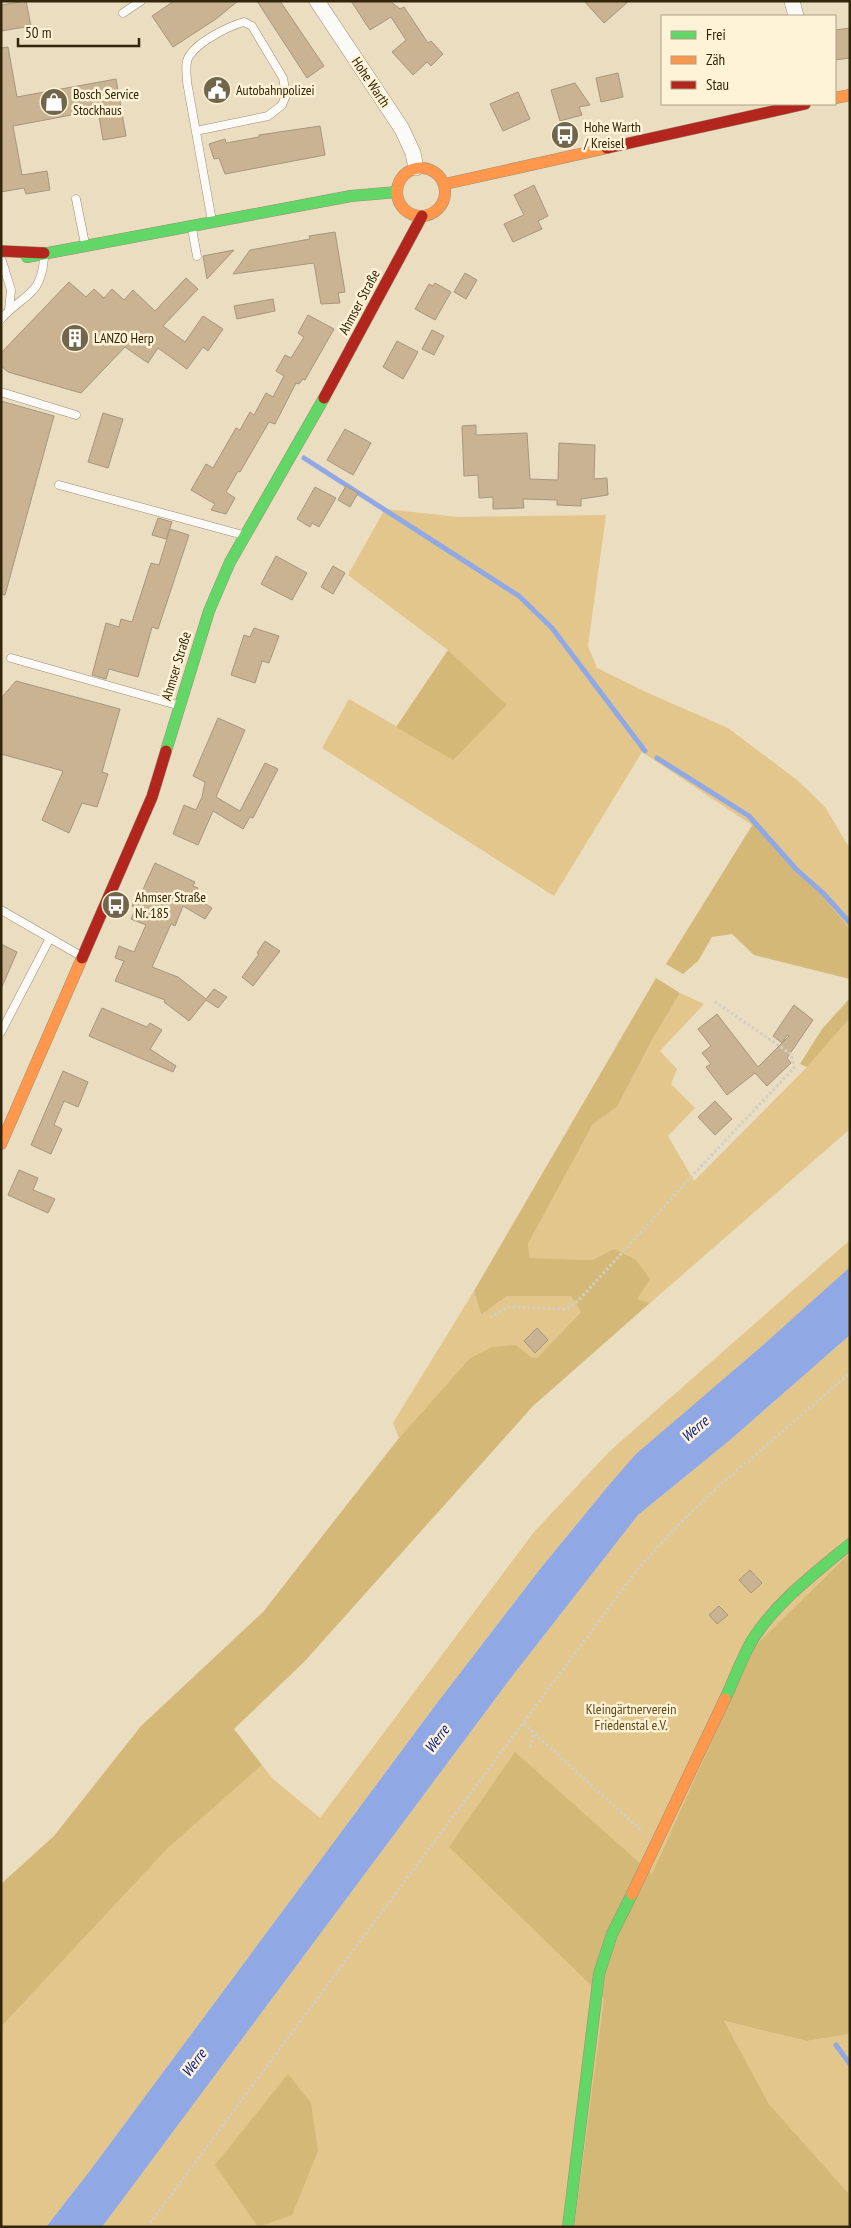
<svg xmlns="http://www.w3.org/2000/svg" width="851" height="2228" viewBox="0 0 851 2228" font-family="'PT Sans Narrow',sans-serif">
	<rect width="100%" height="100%" fill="#eaddc0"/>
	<!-- green -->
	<g fill="#e2c68b">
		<path d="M385,509L458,517L606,515L588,646L597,668L648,693L728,728L797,780L825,807L850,849V929L806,876L764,833L642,752L554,896L322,748L349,699L453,759L507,705L448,650L348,575Z"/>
		<path d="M680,993L704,1004L660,1051L677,1069L671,1084L695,1108L668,1136L694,1181L807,1067L850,1018V1129L650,1303L636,1299L614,1249L592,1260L530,1258L528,1244L593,1124L617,1107L652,1040Z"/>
		<path d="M850,1240V1267L609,1485L540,1569L434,1707L89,2172L46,2227H1V2027L168,1848L262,1765L272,1778L320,1818L534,1532L610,1451Z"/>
		<path d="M474,1291L481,1315L507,1296H571L581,1312L537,1358L531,1357L516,1345L469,1359L399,1438L393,1423Z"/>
		<path d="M850,1335V1553L604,1998L574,2227H102L510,1679L638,1515L730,1440Z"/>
		<path d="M723,2021L807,2041L850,2034V2195L769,2104Z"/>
	</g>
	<!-- forest -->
	<g fill="#d4b877">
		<path d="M448,650L507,705L453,760L396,727Z"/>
		<path d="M753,824L764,833L806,876L850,929V979L754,955L732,934L712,937L698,961L683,974L666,964Z"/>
		<path d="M656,978L680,993L652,1040L617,1107L593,1124L528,1244L530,1258L592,1260L614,1249L636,1260L650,1279L637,1299L650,1303L533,1406L304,1662L234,1729L262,1765L168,1848L1,2027V1884L54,1836L141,1726L263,1612L399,1438L469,1359L492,1347L516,1345L531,1357L537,1358L581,1312L571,1296H507L481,1315L474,1291Z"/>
		<path d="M850,998V1018L807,1067L800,1064L822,1029Z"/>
		<path d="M850,1553V2034L807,2041L724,2021L769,2104L850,2195V2227H574L604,1998L449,1847L515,1752L652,1874L755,1646Z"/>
		<path d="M288,2074L311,2103L318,2151L292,2215L258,2227L215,2165Z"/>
	</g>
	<!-- water -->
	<path fill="#90a8e4" d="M850,1267V1335L730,1440L638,1515L510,1679L102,2227H46L89,2172L434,1707L540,1569L609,1485L636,1454L762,1346Z"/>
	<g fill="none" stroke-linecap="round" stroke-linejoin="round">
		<!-- stream -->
		<g stroke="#90a8e4" stroke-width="5">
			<path d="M304,458L519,596L552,628L645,751"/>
			<path d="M657,758L749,816L796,869L823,893L850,923"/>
			<path d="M836,2045L850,2064"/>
		</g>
	</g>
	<!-- building -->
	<g fill="#c9b392" stroke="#a5967f">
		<path d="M26,1L31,26L1,31V5Z"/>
		<path d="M174,1H238L216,19L173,47L152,16Z"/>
		<path d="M257,1H280L324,66L307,78Z"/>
		<path d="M351,1H390L400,9L404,7L428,43L431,41L443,54L431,66L427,62L413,75L392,52L406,40L391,17L370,30Z"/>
		<path d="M584,1H629L604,23Z"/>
		<path d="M850,28V58L835,60V30Z"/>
		<path d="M8,47L17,97L116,79L126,136L103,140L98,110L13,126L22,175L47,171L50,190L26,194L24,188L1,192V48Z"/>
		<path d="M618,73L623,97L601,102L596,78Z"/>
		<path d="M575,83L590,105L579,107L582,115L560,121L551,90Z"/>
		<path d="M518,92L530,119L503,131L490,104Z"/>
		<path d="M320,126L325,155L225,174L219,158L214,159L209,144L225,139L226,143L259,137V135Z"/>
		<path d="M534,185L548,216L538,221L542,229L513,242L504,224L524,215L514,195Z"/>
		<path d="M335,232L345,292L338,293L340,303L321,304L314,263L233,274L250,250L310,239L309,236Z"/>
		<path d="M234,250L207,279L203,256Z"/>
		<path d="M465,273L477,280L466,299L454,292Z"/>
		<path d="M186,278L198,289L163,326L185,342L203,316L223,329L208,351L203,347L187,369L158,348L148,363L125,347L81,393L8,372L1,366V353L69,282L86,297L94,289L104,298L112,289L124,300L133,290L155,311Z"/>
		<path d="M435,283L451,292L435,320L415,309L429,284L433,286Z"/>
		<path d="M273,299L275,311L237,319L234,306Z"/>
		<path d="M308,315L334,329L305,380L303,379L299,384L296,383L275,424L269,422L240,472L238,471L226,492L235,498L226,514L211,510L215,504L191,490L206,464L213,468L236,428L240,430L250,412L254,415L266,393L273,397L284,376L276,371L285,355L291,358L304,337L298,333Z"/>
		<path d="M432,330L444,336L434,355L422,349Z"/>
		<path d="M397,341L418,352L403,379L383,367Z"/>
		<path d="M1,401L54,416L5,595L1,594Z"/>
		<path d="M103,413L123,419L108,468L88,462Z"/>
		<path d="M476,425V435L527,433L530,479L558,480L559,443L595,445L594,479L607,478L608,495L581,499V506L557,505V500L523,499L524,508L493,509V497L479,498L478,475L464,476L462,426Z"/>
		<path d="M345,429L371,443L353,475L327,460Z"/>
		<path d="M346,486L358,493L350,507L338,500Z"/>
		<path d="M315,487L336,498L319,527L312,523L310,527L297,519Z"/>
		<path d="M158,518L172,522L166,539L152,535Z"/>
		<path d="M170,529L189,535L158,629L152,627L138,677L109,669L106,679L92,675L106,623L119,627L121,619L132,622L151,563L159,565Z"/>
		<path d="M276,556L307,573L292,600L261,584Z"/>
		<path d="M333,566L345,573L333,594L321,587Z"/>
		<path d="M254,628L279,636L269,663L262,661L255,683L231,675L244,635L250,637Z"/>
		<path d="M16,681L120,709L102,772L108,774L97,807L82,803L69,833L42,820L63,771L1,754V698Z"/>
		<path d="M218,718L245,730L216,797L240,811L265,763L278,769L253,818L250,817L243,829L213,811L198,845L173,834L184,805L196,810L202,797L205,782L193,776Z"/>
		<path d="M155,863L195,882L193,886L198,888L194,897L212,908L205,919L183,906L175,926L171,924L152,967L178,977L206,999L214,989L227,997L218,1008L206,1000L189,1021L164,1002L165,1000L115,981L124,961L115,958L119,946L134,952L146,925L131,919L136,908L132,906L137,895L140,896Z"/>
		<path d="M265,941L280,951L253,986L242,977L259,954L257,953Z"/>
		<path d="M1,944L17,952L1,989Z"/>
		<path d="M794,1005L813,1020L787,1058L791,1063L767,1086L755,1073L727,1095L706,1067L711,1064L702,1053L711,1046L698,1029L717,1014L758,1067L789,1036L787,1035L782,1043L773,1036Z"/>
		<path d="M102,1008L147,1027L150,1023L162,1030L150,1049L176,1066L173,1072L89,1036Z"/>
		<path d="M63,1071L88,1082L78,1107L64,1101L54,1125L62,1129L51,1154L31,1145Z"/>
		<path d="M715,1101L732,1119L715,1135L698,1117Z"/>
		<path d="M19,1170L38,1178L33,1190L55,1199L48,1213L8,1195Z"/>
		<path d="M537,1328L548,1340L535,1353L524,1341Z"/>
		<path d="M750,1570L762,1583L751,1593L739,1580Z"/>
		<path d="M719,1606L728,1615L717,1624L709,1615Z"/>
	</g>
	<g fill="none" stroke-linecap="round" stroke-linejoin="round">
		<defs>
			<g id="lane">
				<path d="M123,13L141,1"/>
				<path d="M196,131L268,116L282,105L286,95L283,78L252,26L244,22C229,26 199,41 190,55C184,62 187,73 187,82L210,210L212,221"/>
				<path d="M76,199L85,244"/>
				<path d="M192,229L197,256"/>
				<path d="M2,261L11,290L9,310"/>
				<path d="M1,319C24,293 41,297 44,258"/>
				<path d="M1,392L76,415"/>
				<path d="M59,485L243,535"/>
				<path d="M11,658L177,705"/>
				<path d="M1,910L81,956"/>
				<path d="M1,1032L50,938"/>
			</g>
			<g id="street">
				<path d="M317,1L402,129L413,153L416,168"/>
				<path d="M792,1L796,16"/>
			</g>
			<g id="fast">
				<path d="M27,257L351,196L397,192"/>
				<path d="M166,751L209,611L230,562L324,398"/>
				<path d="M725,1699C734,1680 741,1660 751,1642C775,1603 815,1573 850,1544"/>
				<path d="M568,2227L599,1974L612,1934L632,1894"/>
			</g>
			<g id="slow">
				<path d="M835,98L850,95"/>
				<circle cx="421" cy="192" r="24"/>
				<path d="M445,184L607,148"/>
				<path d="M1,1144L82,958"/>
				<path d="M632,1894L725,1699"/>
			</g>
			<g id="jam">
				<path d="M607,148L805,104"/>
				<path d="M1,251L44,253"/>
				<path d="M324,398L422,216"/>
				<path d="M82,958L152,797L166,751"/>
			</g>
		</defs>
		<!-- lane casing -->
		<use href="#lane" stroke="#9b8f75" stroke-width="9"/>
		<!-- street casing -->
		<use href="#street" stroke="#9b8f75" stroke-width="16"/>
		<!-- fast casing -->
		<use href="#fast" stroke="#9b8f75" stroke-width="12"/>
		<!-- slow casing -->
		<use href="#slow" stroke="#9b8f75" stroke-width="12"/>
		<!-- jam casing -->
		<use href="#jam" stroke="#9b8f75" stroke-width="12"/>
		<!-- path -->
		<g stroke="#d1cec4" stroke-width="3" stroke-dasharray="2.5 2.5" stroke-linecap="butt">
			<path d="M490,1317L509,1307L566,1309L578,1301L692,1176L794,1068L791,1054L714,1001"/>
			<path d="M524,1724L643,1832"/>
			<path d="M530,1747L534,1733"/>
			<path d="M147,2227L637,1570L680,1523L719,1486L850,1373"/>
		</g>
		<!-- lane -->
		<use href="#lane" stroke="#fcfaf6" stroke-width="8"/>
		<!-- street -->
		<use href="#street" stroke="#fcfaf6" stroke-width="15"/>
		<!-- fast -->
		<use href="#fast" stroke="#63d668" stroke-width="11"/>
		<!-- slow -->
		<use href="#slow" stroke="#ff974d" stroke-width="11"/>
		<!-- jam -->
		<use href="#jam" stroke="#b3261e" stroke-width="11"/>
	</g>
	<!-- icons -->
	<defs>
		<symbol id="civic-disc" viewBox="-11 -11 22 22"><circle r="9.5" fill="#72664a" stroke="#fef2d7"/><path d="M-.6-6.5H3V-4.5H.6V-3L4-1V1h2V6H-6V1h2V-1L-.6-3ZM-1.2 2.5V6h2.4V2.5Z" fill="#fff"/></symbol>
		<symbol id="shop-disc" viewBox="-11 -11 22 22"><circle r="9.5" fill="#72664a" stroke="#fef2d7"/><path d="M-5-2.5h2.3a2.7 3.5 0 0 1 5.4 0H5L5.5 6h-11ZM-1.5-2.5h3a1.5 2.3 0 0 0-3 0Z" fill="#fff"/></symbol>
		<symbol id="bus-disc" viewBox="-11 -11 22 22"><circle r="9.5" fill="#72664a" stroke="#fef2d7"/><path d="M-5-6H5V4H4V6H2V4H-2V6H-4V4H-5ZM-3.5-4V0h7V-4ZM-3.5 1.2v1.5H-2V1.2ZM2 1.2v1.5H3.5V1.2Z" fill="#fff"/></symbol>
		<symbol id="building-disc" viewBox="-11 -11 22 22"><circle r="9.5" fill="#72664a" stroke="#fef2d7"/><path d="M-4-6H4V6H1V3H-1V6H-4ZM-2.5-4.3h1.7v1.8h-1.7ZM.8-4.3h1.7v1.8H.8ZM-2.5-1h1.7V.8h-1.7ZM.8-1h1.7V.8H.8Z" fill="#fff"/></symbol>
	</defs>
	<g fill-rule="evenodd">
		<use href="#civic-disc" x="201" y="74" width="32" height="32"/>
		<use href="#shop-disc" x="38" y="86" width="32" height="32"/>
		<use href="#bus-disc" x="549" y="119" width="32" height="32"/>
		<use href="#building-disc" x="59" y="322" width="32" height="32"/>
		<use href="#bus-disc" x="100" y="889" width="32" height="32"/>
	</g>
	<g text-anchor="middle" stroke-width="5" stroke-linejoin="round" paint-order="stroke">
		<!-- street labels -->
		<g font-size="14" fill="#32260a" stroke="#fef2d7">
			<text transform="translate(371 82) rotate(56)" y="5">Hohe Warth</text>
			<text transform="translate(359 302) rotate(-62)" y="5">Ahmser Straße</text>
			<text transform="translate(176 666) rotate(-73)" y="5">Ahmser Straße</text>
		</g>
		<!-- poi labels -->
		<g font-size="14" fill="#32260a" stroke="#fef2d7" text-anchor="start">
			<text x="236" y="95">Autobahnpolizei</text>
			<text x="73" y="99">Bosch Service<tspan x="73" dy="16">Stockhaus</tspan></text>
			<text x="584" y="132">Hohe Warth<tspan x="584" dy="16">/ Kreisel</tspan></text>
			<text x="94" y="343">LANZO Herp</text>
			<text x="135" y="902">Ahmser Straße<tspan x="135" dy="16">Nr. 185</tspan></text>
		</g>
		<!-- park labels -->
		<g font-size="14" fill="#5e4917" stroke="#fef2d7">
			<text x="631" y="1714">Kleingärtnerverein<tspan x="631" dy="16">Friedenstal e.V.</tspan></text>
		</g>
		<!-- water labels -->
		<g font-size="15" font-style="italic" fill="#0a2090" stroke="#fef2d7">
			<text transform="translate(695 1429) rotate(-41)" y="5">Werre</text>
			<text transform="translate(437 1739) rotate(-53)" y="5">Werre</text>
			<text transform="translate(194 2063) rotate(-53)" y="5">Werre</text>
		</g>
	</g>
	<!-- border -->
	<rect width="851" height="2228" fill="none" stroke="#32260a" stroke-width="5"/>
	<!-- legend -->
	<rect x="661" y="15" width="175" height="90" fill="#fef2d7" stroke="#aca085"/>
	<rect x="671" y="31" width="25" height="8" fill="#63d668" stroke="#aca085"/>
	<text x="706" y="40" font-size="15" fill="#32260a">Frei</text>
	<rect x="671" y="56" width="25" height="8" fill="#ff974d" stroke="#aca085"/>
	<text x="706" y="65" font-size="15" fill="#32260a">Zäh</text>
	<rect x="671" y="81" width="25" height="8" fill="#b3261e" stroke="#aca085"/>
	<text x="706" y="90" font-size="15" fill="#32260a">Stau</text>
	<!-- scale -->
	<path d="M18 38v8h121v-8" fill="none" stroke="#32260a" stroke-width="2.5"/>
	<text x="25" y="38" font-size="15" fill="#32260a" stroke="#fef2d7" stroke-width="4" paint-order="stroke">50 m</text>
</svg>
